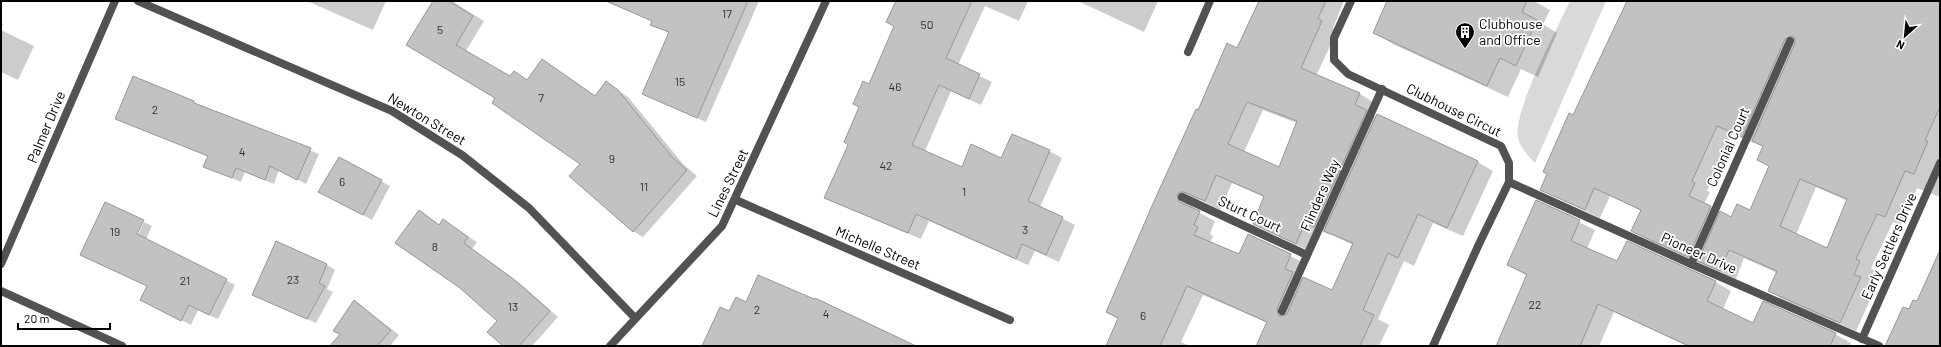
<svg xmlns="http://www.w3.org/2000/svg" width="1941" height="347" viewBox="0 0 1941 347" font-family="Barlow,sans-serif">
	<rect width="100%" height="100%" fill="#fff"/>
	<!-- green -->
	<path fill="#d9d9d9" d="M1570,1H1606L1535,163C1528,156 1520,147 1518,138C1512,113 1558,27 1570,1Z"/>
	<!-- shadow -->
	<g fill="#0003" fill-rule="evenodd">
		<path d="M307,1H386L373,30Z"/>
		<path d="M434,1H452L484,21L466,51L510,78L528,81L542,60L596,96L606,83L616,89L628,97L683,164L697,176L643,237L633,231L581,163L496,98L408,45Z"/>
		<path d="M605,1H759L706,122L643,94L670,33L652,24L653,21Z"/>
		<path d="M897,1H1028L1019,21L985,6L958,65L992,82L981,105L951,91L925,151L962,168L1049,151L1062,158L1040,207L1075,225L1059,262L1035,251L1028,265L929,221L921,239L838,204L825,197L849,145L870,85L895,26Z"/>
		<path d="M1078,1H1158L1144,32Z"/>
		<path d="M1260,1H1344L1333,28L1337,31L1316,76L1360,94L1375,103L1371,113L1377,117L1478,162L1493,171L1463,236L1433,223L1414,266L1404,261L1378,319L1389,325L1379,346H1257L1268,323L1203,295L1181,342L1190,346H1107L1119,319L1107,312L1198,111L1238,49ZM1263,110L1297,123L1279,168L1244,152ZM1232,183L1264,197L1254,223L1269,232L1312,252L1321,231L1330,235V234L1353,245L1332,291L1300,278L1306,264L1249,235L1239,255L1210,243L1213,236L1210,234L1215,221L1194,210L1192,204L1195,201L1200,200L1220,210Z"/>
		<path d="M1388,1H1534L1550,10L1543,24L1557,33L1538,77L1521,69L1508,97L1395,45L1374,33Z"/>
		<path d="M1628,1H1940V197L1917,188L1901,225L1893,222L1871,268L1875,271L1870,284L1876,287L1856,331L1784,300L1769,291L1777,273L1744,258L1736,279L1648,240L1632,231L1642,211L1610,196L1600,218L1541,190L1573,116ZM1732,134L1764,147L1770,166L1750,211L1732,218L1704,204L1710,192L1707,191ZM1816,187L1848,201L1827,250L1796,235Z"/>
		<path d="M1,22L3,24L1,29Z"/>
		<path d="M1,30L34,46L18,80L1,72Z"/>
		<path d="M133,77L319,154L306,184L279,170L274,184L245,172L241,182L205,166L208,156L116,118Z"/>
		<path d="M381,181L390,186L372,220L328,196Z"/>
		<path d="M1536,201L1595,230L1587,249L1618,263L1715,282L1731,291L1723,309L1753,324L1835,334L1851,343L1850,346H1687L1614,312L1599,346H1497L1527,276L1508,265Z"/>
		<path d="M419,211L440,225L443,220L477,242L472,249L521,284L558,317L532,346H505L498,321Z"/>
		<path d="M144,222L152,226L146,239L235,285L218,319L198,310L191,325L150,304L148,286L134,238L136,239Z"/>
		<path d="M327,265L335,270L327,289L333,292L316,323L262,299Z"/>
		<path d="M355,302L399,335L390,346H332L341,334Z"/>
	</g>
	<!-- building -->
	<g fill="#c2c2c2" stroke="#969696" fill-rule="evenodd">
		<path d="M433,1H449L473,16L456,45L510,76L514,71L527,80L542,59L595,96L606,81L618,90L672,157L687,170L633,232L569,176L580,164L492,103L495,98L406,45Z"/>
		<path d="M606,1H748L697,118L642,94L669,32L650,25L652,21Z"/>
		<path d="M896,1H972L946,58L980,74L969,99L939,85L912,145L962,167L971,144L1001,158L1012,134L1050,150L1028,201L1063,217L1046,255L1022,244L1016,259L916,214L908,233L824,198L848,145L844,142L859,107L853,104L863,81L869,84L894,26L886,22Z"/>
		<path d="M1259,1H1326L1318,18L1322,21L1301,68L1360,93L1355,105L1367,110L1314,227L1305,223L1296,244L1253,224L1264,196L1216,175L1205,201L1184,192H1179L1177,195L1179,202L1200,211L1194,225L1198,227L1194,235L1239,254L1248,234L1291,254L1285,269L1293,272L1277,309L1279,316H1283L1287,314L1303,277L1332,290L1353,243L1324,231L1377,114L1478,161L1447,228L1418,214L1398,258L1388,253L1363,310L1374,315L1360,346H1256L1267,322L1187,286L1160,346H1106L1118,318L1106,312L1155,199L1196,109L1198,110L1227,43L1237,48ZM1247,102L1297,121L1279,167L1228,144Z"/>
		<path d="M1387,1H1527L1522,12L1537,20L1516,66L1500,58L1487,86L1373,33Z"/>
		<path d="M1627,1H1940V107L1925,140L1928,141L1914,174L1905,171L1885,217L1877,214L1856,259L1860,261L1854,275L1861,277L1840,323L1768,291L1777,271L1729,250L1720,271L1698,261L1720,211L1731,217L1737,204L1750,210L1769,166L1757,160L1763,146L1752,141L1795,43V38L1792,36L1785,39L1742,137L1717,126L1692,181L1695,183L1689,196L1711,206L1688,257L1631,231L1641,210L1594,188L1585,210L1540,190L1547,174L1543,172L1569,113L1573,115ZM1800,179L1847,199L1827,248L1780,226Z"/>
		<path d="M133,76L194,101V103L311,148L297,180L270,166L265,180L236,168L232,178L203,167L208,156L115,119Z"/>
		<path d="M339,157L382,180L363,215L318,192Z"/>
		<path d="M1536,200L1580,220L1571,241L1617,261L1627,241L1716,281L1707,301L1753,323L1763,301L1836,333L1830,346H1689L1598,304L1580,346H1496L1527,274L1507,265Z"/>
		<path d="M105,202L144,220L137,234L227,279L209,315L189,305L181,321L140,300L147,286L80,255Z"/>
		<path d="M419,210L439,225L443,219L468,237L464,243L512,278L550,311L519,346H503L487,332L497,321L460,288L395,243Z"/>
		<path d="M276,241L327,264L319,283L325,286L307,319L252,295Z"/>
		<path d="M1940,250V346H1885L1903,307L1909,309L1913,300L1917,301Z"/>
		<path d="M758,275L814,299L815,298L916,346H702L720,307L729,311L736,297L746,302Z"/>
		<path d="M354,300L391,330L377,346H330L340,334L333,331Z"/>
	</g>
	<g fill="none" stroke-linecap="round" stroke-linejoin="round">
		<!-- minor -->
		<g stroke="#525252" stroke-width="8">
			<path d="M138,1L392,111L462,155L529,208L635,318"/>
			<path d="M1351,1L1334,38V60L1348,74L1501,146L1509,163V182L1479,244L1433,346"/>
			<path d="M1188,52L1210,1"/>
			<path d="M1509,182L1691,264L1879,346"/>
			<path d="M1182,197L1307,255"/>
			<path d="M736,200L1010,320"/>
			<path d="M1,264L115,1"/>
			<path d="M1691,264L1790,41"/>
			<path d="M1,291L122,346"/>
			<path d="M1282,311L1382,89"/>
			<path d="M1862,339L1940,163"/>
			<path d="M610,346L722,226L826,1"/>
		</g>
	</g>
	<!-- icons -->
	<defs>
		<symbol id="building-pin" viewBox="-11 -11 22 30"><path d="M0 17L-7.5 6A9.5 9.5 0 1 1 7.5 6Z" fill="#000" stroke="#fff"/><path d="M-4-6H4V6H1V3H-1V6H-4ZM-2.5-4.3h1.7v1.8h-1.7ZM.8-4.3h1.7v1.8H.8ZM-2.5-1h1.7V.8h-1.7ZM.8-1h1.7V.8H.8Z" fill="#fff"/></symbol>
	</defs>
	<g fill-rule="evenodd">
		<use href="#building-pin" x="1454" y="21" width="22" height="30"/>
	</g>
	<g text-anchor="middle" stroke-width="3.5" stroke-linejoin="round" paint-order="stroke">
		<!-- number labels -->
		<g font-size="12" fill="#303030">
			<text x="727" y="18">17</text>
			<text x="927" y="29">50</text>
			<text x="440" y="34">5</text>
			<text x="680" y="86">15</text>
			<text x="895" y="91">46</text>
			<text x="541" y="102">7</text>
			<text x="155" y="114">2</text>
			<text x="242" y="156">4</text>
			<text x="612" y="163">9</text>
			<text x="886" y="170">42</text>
			<text x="342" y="186">6</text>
			<text x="644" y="191">11</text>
			<text x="964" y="196">1</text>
			<text x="1025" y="234">3</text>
			<text x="115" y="236">19</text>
			<text x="435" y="251">8</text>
			<text x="293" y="284">23</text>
			<text x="185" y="285">21</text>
			<text x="1535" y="309">22</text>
			<text x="513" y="311">13</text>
			<text x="757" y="314">2</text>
			<text x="826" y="318">4</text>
			<text x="1143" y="320">6</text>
		</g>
		<!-- poi labels -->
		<g font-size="14" fill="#000" stroke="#fff" text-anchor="start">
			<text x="1479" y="29">Clubhouse<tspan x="1479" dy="16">and Office</tspan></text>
		</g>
		<!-- street labels -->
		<g font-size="14" fill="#000" stroke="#fff">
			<text transform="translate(1454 110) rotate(26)" y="5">Clubhouse Circut</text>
			<text transform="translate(427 119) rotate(31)" y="5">Newton Street</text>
			<text transform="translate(46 127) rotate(-67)" y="5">Palmer Drive</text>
			<text transform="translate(1728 147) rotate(-66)" y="5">Colonial Court</text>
			<text transform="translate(728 183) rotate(-64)" y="5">Lines Street</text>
			<text transform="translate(1320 195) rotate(-66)" y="5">Flinders Way</text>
			<text transform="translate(1250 214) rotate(25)" y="5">Sturt Court</text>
			<text transform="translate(1889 246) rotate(-66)" y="5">Early Settlers Drive</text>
			<text transform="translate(878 248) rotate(23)" y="5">Michelle Street</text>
			<text transform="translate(1699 253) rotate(24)" y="5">Pioneer Drive</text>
		</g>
	</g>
	<!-- border -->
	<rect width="1941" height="347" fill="none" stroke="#000000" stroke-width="4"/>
	<!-- north arrow -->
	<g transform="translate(1905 36) rotate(207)" stroke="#ffffff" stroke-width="3" paint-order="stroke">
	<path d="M0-3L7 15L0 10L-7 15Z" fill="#000000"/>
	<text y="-6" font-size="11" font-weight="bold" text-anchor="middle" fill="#000000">N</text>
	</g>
	<!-- scale -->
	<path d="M18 323v6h92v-6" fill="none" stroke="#000000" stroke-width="2"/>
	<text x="24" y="323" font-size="12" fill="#000000" stroke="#ffffff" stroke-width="3" paint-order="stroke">20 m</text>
</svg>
